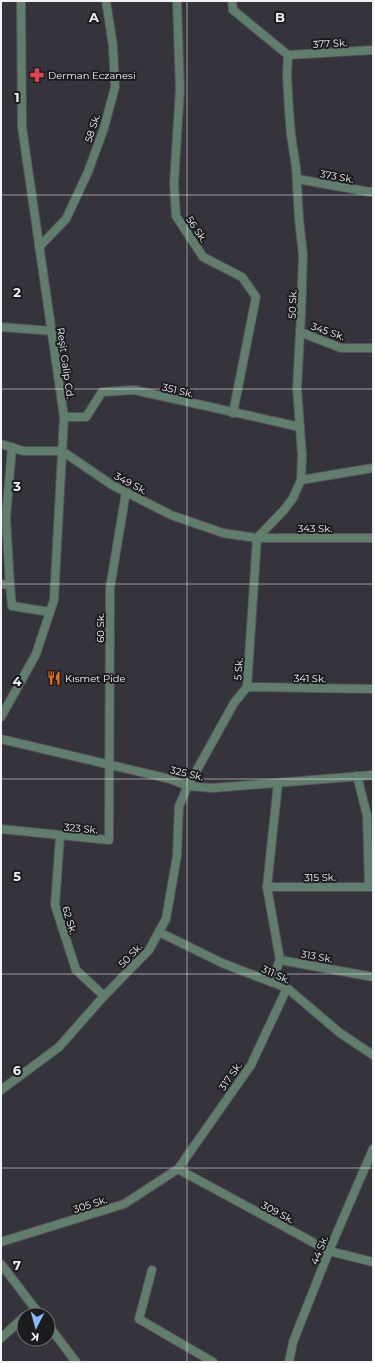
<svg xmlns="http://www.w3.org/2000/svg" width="374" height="1363" viewBox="0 0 374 1363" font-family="Montserrat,sans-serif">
	<rect width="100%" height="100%" fill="#35333c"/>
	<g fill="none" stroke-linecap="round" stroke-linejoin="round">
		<defs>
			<path id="service" d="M301,480L373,468"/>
			<g id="minor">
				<path d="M177,1L180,89L174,183L176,216L203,257L242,277L256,297L233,413"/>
				<path d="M232,1L233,10L288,55"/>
				<path d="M288,55L373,50"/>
				<path d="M297,179L370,192L373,191"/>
				<path d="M39,247L66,219L88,172L104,128L115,87L113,46L106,1"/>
				<path d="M1,327L52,331"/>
				<path d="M300,332L341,348H373"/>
				<path d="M64,417H86L102,392L134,390L300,427"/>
				<path d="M1,444L23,451H62L112,485L171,515L223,533L257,538H373"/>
				<path d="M257,538L284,510L293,498L301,480L302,455L297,388L301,315L303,255L299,219L296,167L291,135L289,110L287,76L288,55"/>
				<path d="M1,584L10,585L12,606L50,612"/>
				<path d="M10,585L6,518L12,447"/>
				<path d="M247,687L373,689"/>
				<path d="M1,717L36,654L54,600L64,417L22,127L21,1"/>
				<path d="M1,739L170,779L188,786L213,788L373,775"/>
				<path d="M357,776L367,815L369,886"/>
				<path d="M278,783L267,887L280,960"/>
				<path d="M1,829L109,840L110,588L126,492"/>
				<path d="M60,836L55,905L76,970L104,996"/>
				<path d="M267,887H373"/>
				<path d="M159,932L222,963L287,988L340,1033L373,1055"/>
				<path d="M271,982L280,960L373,977"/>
				<path d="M1,1090L59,1047L104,996L149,950L166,919L177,856L179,806L188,786L234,703L247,687L257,538"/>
				<path d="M178,1169L329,1251L373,1262"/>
				<path d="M1,1242L124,1204L178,1169L251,1065L287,988"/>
				<path d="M1,1264L40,1315"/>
				<path d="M152,1270L139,1319L213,1362"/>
				<path d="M48,1325L76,1362"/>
				<path d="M1,1338L24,1317"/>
				<path d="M289,1362L293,1342L329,1251L373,1149"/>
			</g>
		</defs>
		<!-- service casing -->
		<use href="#service" stroke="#53525a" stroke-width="10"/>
		<!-- minor casing -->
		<use href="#minor" stroke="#53525a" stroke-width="10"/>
		<!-- service -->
		<use href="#service" stroke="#617e6c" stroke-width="8"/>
		<!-- minor -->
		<use href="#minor" stroke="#617e6c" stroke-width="8"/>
	</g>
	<!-- grid -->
	<path fill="none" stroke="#f3f2f7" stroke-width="1" stroke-opacity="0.55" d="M187,1V1362M1,195H373M1,389H373M1,584H373M1,779H373M1,974H373M1,1168H373"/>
	<!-- icons -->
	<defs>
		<symbol id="pharmacy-bare" viewBox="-9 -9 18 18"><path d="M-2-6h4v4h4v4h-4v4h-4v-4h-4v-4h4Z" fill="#e0444e" stroke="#1c1c1f" stroke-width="2.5" paint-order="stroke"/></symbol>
		<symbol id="restaurant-bare" viewBox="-9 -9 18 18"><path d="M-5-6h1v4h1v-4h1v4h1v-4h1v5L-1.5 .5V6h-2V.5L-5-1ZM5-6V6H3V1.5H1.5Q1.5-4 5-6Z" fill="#e8710a" stroke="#1c1c1f" stroke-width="2.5" paint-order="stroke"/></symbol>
	</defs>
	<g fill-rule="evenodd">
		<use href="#pharmacy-bare" x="27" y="65" width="20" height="20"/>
		<use href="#restaurant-bare" x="44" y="668" width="20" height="20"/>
	</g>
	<g text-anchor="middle" stroke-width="4" stroke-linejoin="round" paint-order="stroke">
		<!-- street labels -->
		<g font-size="10" fill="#f3f2f7" stroke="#1c1c1f">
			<text transform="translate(330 43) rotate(-3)" y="4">377 Sk.</text>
			<text transform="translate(92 128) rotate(-72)" y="4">58 Sk.</text>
			<text transform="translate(337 176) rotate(10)" y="4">373 Sk.</text>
			<text transform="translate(197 229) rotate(56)" y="4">56 Sk.</text>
			<text transform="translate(292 304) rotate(-88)" y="4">50 Sk.</text>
			<text transform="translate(328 331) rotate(19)" y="4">345 Sk.</text>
			<text transform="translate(66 363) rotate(82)" y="4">Reşit Galip Cd.</text>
			<text transform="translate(178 390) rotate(13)" y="4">351 Sk.</text>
			<text transform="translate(131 483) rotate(28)" y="4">349 Sk.</text>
			<text x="315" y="532">343 Sk.</text>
			<text transform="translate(100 628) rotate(-90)" y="4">60 Sk.</text>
			<text transform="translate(238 669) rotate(-86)" y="4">5 Sk.</text>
			<text transform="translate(310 678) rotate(1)" y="4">341 Sk.</text>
			<text transform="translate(187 773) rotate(13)" y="4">325 Sk.</text>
			<text transform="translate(81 828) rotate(5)" y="4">323 Sk.</text>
			<text transform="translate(320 877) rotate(-1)" y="4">315 Sk.</text>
			<text transform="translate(70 920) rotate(73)" y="4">62 Sk.</text>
			<text transform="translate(130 955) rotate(-46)" y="4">50 Sk.</text>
			<text transform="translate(317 956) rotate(10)" y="4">313 Sk.</text>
			<text transform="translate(276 974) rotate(24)" y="4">311 Sk.</text>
			<text transform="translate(230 1076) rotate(-55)" y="4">317 Sk.</text>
			<text transform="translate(90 1204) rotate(-17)" y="4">305 Sk.</text>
			<text transform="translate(278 1212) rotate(28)" y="4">309 Sk.</text>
			<text transform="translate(319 1250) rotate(-68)" y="4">44 Sk.</text>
		</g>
		<!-- poi labels -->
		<g font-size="10" fill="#f3f2f7" stroke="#1c1c1f" text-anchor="start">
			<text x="48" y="79">Derman Eczanesi</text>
			<text x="65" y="682">Kısmet Pide</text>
		</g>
	</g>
	<g font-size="13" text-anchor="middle" font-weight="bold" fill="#f3f2f7" stroke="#1c1c1f" stroke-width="4" stroke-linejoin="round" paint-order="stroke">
		<text x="94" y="22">A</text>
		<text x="280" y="22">B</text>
		<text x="17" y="102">1</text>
		<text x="17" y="297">2</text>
		<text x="17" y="491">3</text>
		<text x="17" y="686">4</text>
		<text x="17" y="881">5</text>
		<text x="17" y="1075">6</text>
		<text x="17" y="1270">7</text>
	</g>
	<!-- border -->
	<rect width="374" height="1363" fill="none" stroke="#f3f2f7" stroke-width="4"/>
	<!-- north arrow -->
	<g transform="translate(36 1327) rotate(186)"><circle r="19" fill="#1c1c1f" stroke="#727275"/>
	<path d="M0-3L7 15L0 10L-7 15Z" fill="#85bbfb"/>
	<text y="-6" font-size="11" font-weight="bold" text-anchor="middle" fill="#f3f2f7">K</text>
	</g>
</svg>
